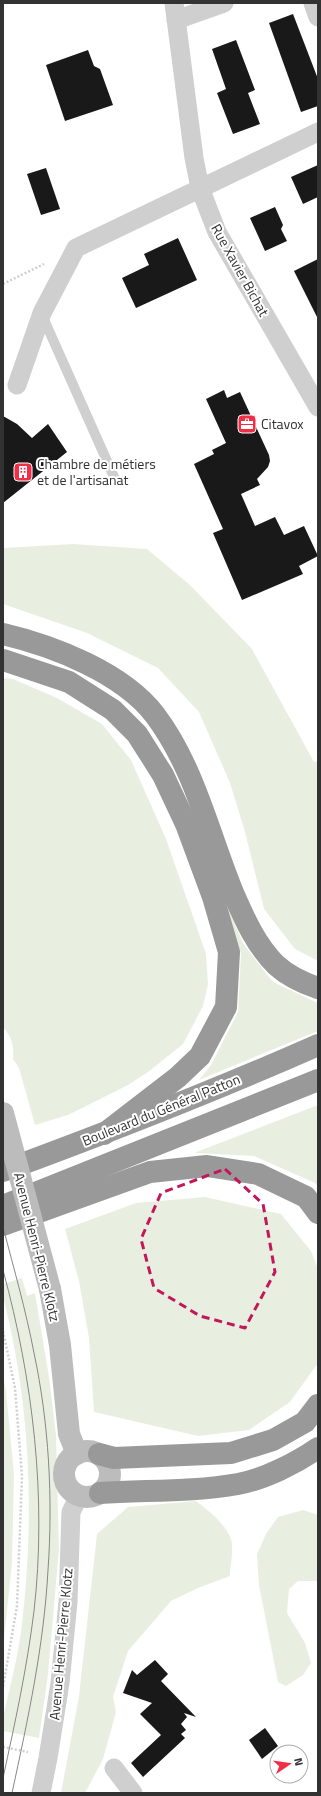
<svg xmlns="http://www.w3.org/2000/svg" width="321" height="1796" viewBox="0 0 321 1796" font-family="'Titillium Web',sans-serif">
	<rect width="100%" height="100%" fill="#fff"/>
	<!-- green -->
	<g fill="#e9efe0">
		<path d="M73,544L147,549L190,585L252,649L314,762L318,761V961L295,949L264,909L245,832L230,783L199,712L158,668L87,633L3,604V548Z"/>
		<path d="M3,678L13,679L57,698L102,724L131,760L166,839L206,954L208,984L203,1006L183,1044L148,1072L128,1085L68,1115L35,1125L19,1068L13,1059C14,1046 12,1037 3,1027Z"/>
		<path d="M223,897L244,945L273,982L318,1003V1031L199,1080L211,1065L238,1012L241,954Z"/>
		<path d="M318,1105V1187L315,1183L254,1156L194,1153Z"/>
		<path d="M205,1197L281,1214L311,1251L318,1269V1363L290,1402L249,1430L198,1436L94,1412L89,1338L79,1281L65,1229L136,1203Z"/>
		<path d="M22,1278L27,1296L35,1293L49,1377L56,1435L59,1550L48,1674L39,1738L3,1731V1718C9,1690 17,1661 21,1632C35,1519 31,1406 3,1296V1284Z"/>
		<path d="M3,1376L6,1391L14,1475L12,1563L3,1648Z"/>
		<path d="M196,1501C208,1510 232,1529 232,1545C233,1555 230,1566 230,1576L198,1588L171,1601L128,1651L113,1697L116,1712L103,1759L85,1793H61L79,1696L97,1534L128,1507Z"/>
		<path d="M303,1510L318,1515V1581H298L289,1589L287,1613L305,1643L311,1663L303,1675L286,1686L278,1682L259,1585L257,1554L266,1534L278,1517Z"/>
	</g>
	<!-- building -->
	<g fill="#191919">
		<path d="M293,14L318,79V106L301,112L269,23Z"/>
		<path d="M236,40L255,90L248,93L260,124L233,134L217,93L226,89L212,49Z"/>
		<path d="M88,50L94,66L100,69L113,105L65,121L46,65Z"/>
		<path d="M318,165V197L303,204L291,177Z"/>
		<path d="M46,168L60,209L41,215L27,174Z"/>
		<path d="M275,207L283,225L281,229L287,241L265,251L250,218Z"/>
		<path d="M178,238L197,280L136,308L122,278L149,265L144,254Z"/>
		<path d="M318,259V319L294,271Z"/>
		<path d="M224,390L227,398L240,392L269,455L270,461L268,467L257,479L260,485L241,494L255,526L275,517L284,535L304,526L318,556L299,566L303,574L242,600L213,533L223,529L194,464L214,454L212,450L226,443L206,399Z"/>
		<path d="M3,416L17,424L32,438L48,424L67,452L3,503Z"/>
		<path d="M155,1660L168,1674L161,1681L196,1717L184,1713L187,1717L181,1724L186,1730L181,1734L185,1738L143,1777L131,1763L161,1735L140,1714L152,1703L123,1693L132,1670L137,1675Z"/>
		<path d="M265,1728L278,1746L262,1759L249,1740Z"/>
	</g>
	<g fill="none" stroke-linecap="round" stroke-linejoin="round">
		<!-- path -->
		<g stroke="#cfcfcf" stroke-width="2.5" stroke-dasharray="2 2" stroke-linecap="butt">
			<path d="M3,284L44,264"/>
			<path d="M3,1331L15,1388L22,1476L17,1606L3,1687"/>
			<path d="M3,1747L28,1752"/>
		</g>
		<!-- lane -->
		<path stroke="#cfcfcf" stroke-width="10" d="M42,315L115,479"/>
		<!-- street -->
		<g stroke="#cfcfcf" stroke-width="19">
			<path d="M174,3L194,158L200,188L217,232L318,407"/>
			<path d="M313,3L318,17"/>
			<path d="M176,20L224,3"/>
			<path d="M17,385L42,313L76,248L318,132"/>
			<path d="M114,1768L133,1793"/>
			<path d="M41,1793L48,1758L60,1683L68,1602L71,1512L79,1496"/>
		</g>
		<!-- secondary -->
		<g stroke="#bcbcbc" stroke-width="22">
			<path d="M50,1289L60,1345L69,1434L77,1454"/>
			<circle cx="87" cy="1474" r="23"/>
		</g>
		<!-- highway -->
		<g stroke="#999" stroke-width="22">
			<path d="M3,634C54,646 123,673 155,715C195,768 209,835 234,895C245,920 256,945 276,965C287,975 303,983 318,988"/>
			<path d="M3,660L69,682L113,710L137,734L163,775L186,824L213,897L229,952L226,1007L200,1056L178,1077L104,1134"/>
			<path d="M3,1171C109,1132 214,1091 318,1045"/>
			<path d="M3,1206L318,1080"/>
			<path d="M3,1225L150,1172L207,1166L258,1174L306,1197L318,1213"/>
			<path d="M99,1454L114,1458L231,1453L273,1440L305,1422L318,1405"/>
			<path d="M100,1493C146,1490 193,1492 238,1484C265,1479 296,1463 318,1448"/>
		</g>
		<!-- tram -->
		<g stroke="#878787" stroke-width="1">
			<path d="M3,1227C14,1269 26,1311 34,1353C49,1423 53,1499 48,1570C44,1645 28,1719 12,1793"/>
			<path d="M3,1270C33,1380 47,1498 34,1611C27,1668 15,1723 3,1778"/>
		</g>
		<!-- secondary-bridge -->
		<path stroke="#bcbcbc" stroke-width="22" d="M3,1113L50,1289"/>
	</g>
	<!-- marked area -->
	<path fill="none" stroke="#c2185b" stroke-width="3" stroke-dasharray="8 5" stroke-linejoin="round" d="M225,1169L263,1204L275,1272L245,1328L200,1316L154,1288L141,1239L161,1193Z"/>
	<!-- icons -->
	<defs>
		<symbol id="office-square" viewBox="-11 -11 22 22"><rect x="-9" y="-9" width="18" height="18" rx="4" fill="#f02e45" stroke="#fff"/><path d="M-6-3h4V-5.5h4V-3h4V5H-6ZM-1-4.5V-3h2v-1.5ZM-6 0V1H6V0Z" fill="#fff"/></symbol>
		<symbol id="building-square" viewBox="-11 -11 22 22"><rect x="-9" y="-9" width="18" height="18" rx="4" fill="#f02e45" stroke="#fff"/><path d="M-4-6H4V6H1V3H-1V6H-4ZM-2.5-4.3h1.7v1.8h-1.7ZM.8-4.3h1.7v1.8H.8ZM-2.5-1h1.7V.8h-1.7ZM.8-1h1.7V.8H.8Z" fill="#fff"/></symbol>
	</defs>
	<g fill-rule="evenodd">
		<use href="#office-square" x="236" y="413" width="22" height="22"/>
		<use href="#building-square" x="12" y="461" width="22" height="22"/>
	</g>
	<g text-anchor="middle" stroke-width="4" stroke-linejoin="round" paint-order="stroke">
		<!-- street labels -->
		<g font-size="14" fill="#323232" stroke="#fff">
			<text transform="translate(240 270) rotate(61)" y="5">Rue Xavier Bichat</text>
			<text transform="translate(161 1110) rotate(-22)" y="5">Boulevard du Général Patton</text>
			<text transform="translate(37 1247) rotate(76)" y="5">Avenue Henri-Pierre Klotz</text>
			<text transform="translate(61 1644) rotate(-85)" y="5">Avenue Henri-Pierre Klotz</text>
		</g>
		<!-- poi labels -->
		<g font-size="14" fill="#323232" stroke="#fff" text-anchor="start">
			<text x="261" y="429">Citavox</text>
			<text x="37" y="469">Chambre de métiers<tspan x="37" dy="16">et de l'artisanat</tspan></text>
		</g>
	</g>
	<!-- border -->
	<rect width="321" height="1796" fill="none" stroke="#323232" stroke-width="8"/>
	<!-- north arrow -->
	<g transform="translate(289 1764) rotate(77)"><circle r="19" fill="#ffffff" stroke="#adadad"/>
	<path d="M0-3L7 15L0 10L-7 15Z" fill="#f02e45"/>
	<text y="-6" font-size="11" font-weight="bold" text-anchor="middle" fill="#323232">N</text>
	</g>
</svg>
